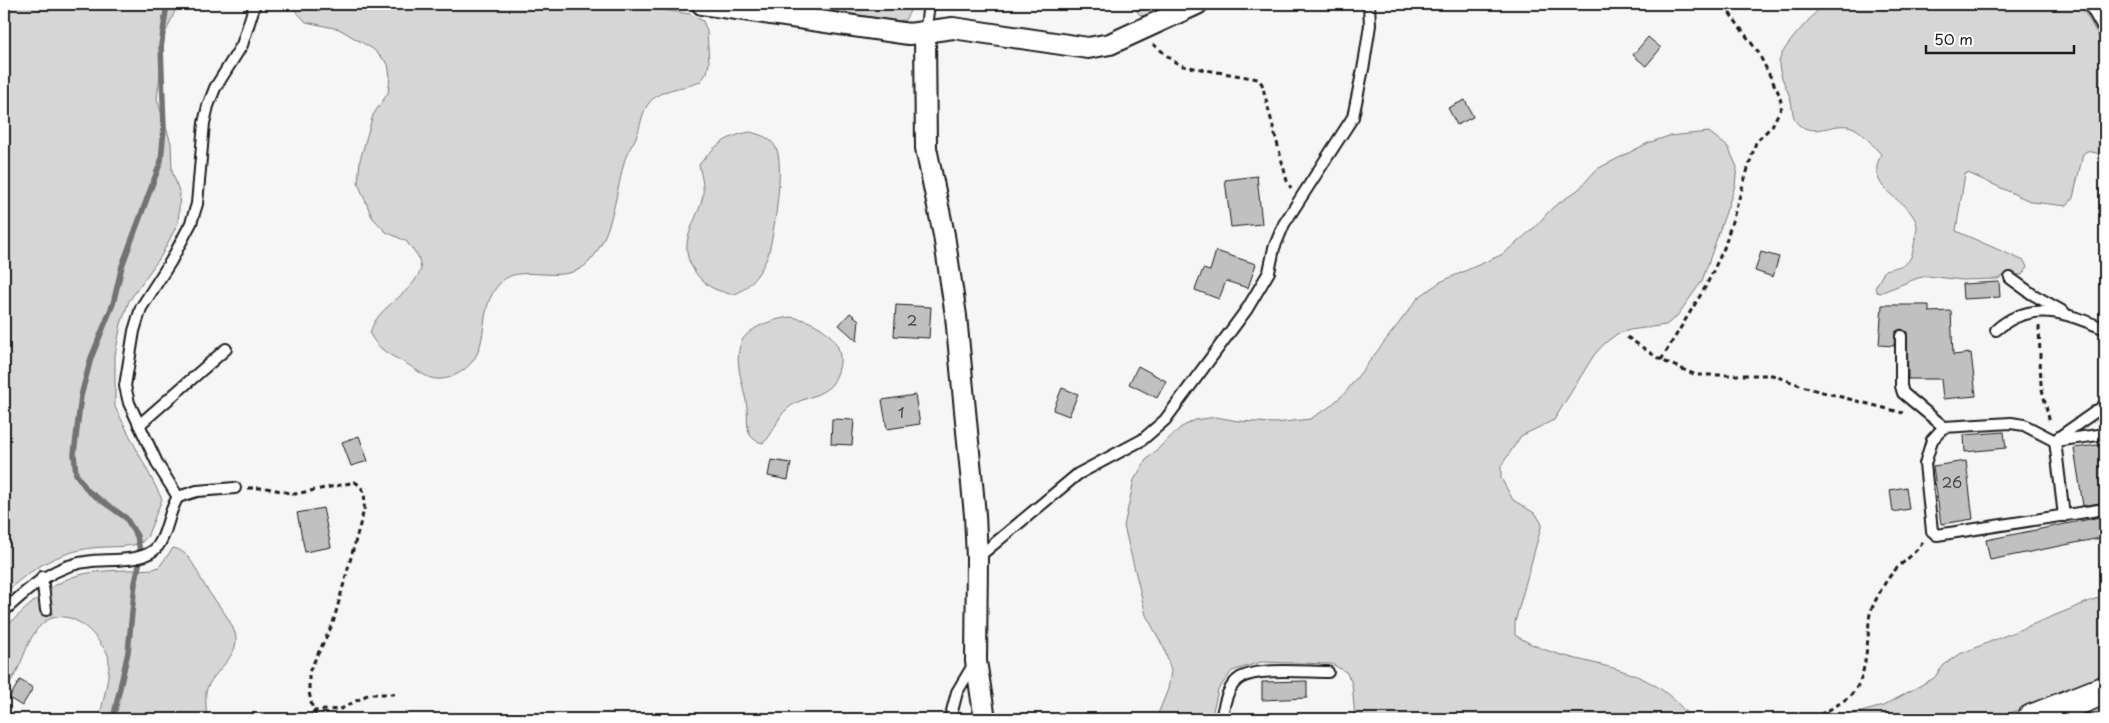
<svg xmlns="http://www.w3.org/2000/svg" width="2109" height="723" viewBox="0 0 2109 723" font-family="'Playpen Sans',sans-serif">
	<rect width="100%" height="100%" fill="#f6f6f6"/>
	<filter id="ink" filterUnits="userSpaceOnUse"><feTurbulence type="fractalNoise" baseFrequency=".02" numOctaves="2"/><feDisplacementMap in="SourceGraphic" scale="10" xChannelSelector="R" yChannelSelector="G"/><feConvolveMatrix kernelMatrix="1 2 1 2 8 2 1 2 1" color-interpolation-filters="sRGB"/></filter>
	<g filter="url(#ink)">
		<!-- green -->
		<g fill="#d6d6d6" stroke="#797979">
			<path d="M4,4H178L165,34L157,99L171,143L172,171L180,194L178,223L161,256L129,301L121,324L115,355V407L162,499L147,537L141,543C125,548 108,546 91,548C56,553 29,570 4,594Z"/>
			<path d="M293,4H625L690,14L703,21L707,31L709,63L707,73L700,82C684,89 668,87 654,98C642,107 642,122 637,135C634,143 628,150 625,159C616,191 614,227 594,256C569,292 523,260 501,282C471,312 499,357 451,377C436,382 428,378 416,370C397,356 382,356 370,334C376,305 410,298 421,269L418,256L406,241L386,232L372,217L358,183L360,160L373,115L388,93L390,77L388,64L373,49L339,29L306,22L292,7Z"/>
			<path d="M788,4H914L905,20L896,21Z"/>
			<path d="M1132,4H1172L1145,17L1139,14Z"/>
			<path d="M1823,4H2080L2105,47V155L2087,151L2083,154L2073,198L2067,206L2032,202L1968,173L1965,174L1956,231L2024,261L2027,267L2022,275L2006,274L1998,279L1962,280L1928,276L1918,278L1880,293L1877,292L1875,288L1885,270C1904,265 1911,266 1914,245C1915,239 1917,231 1917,226C1913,204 1884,197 1878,177C1875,169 1878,161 1881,154C1873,146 1864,133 1854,128C1838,120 1819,136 1802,127C1792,122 1793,111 1791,101C1788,89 1780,78 1779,65C1777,50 1813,17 1823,4Z"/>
			<path d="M750,132C762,135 772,138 777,150C784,169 774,235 768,255C764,268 748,291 734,294C730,295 724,292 720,291C706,287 696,276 690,263C679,238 699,219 703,195C704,185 701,174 699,165C714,146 726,136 750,132Z"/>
			<path d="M1709,132L1728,147L1737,167L1735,186L1702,281L1677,316L1666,325L1630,330L1617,334L1605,343L1594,355L1554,420L1521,436L1501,466V478L1513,500L1536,514L1542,524L1515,622V635C1575,673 1643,653 1691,719H1355L1352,683L1346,672L1332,664L1261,662L1232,671L1218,690L1211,719H1156L1168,689L1171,671L1164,648L1146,615L1124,526L1134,480L1146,460L1180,428L1195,420L1216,417L1238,421L1275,423L1310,419L1328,408L1345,393L1419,297L1440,282L1501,255L1514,245L1535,227L1552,208L1579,189L1597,169L1648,143L1669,136Z"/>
			<path d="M790,317C817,320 849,340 838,372C836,377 833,385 828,388C816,398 799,398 787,409C776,418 774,435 763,443C757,442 753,439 750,435C746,426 748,417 747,408C745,388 733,363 741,343C747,327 775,319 790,317Z"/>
			<path d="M173,548C188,550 196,569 202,581C212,599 228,613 235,633C242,657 211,671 206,692C205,701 207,711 206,719H99C102,706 112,668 108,655C107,651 102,646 100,643C87,624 64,607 43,623C23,640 24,672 4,688V628C23,612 42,591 65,580C91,568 125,571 153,569L159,567Z"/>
			<path d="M2105,595V676L1995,719H1835L1883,706L1934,678L1944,665L1960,654Z"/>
			<path d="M2105,704V719H2067Z"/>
		</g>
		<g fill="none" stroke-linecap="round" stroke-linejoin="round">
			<!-- stream -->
			<path stroke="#727272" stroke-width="5.5" d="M113,719L128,652L135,583L141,556L137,536L126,518L88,491L76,474L74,454L81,396L91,358L113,304L122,266L161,161L164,128L161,46L167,4"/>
		</g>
		<!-- building -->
		<g fill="#c0c0c0" stroke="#1c1c1c">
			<path d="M1648,37L1661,48L1646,66L1633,55Z"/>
			<path d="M1465,100L1473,117L1457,125L1448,108Z"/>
			<path d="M1257,176L1262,224L1231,227L1225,180Z"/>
			<path d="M1216,251L1256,264L1248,288L1226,281L1219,299L1195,290L1203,269L1210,271Z"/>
			<path d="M1761,252L1779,257L1773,277L1755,271Z"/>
			<path d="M1999,282L2000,297L1963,299L1962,284Z"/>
			<path d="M896,305L931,307L929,338L894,336Z"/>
			<path d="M1882,305H1929V312L1951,311L1953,355L1971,353L1976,396L1943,399L1941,379H1908L1907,332L1901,329L1895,332L1894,346L1879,345Z"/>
			<path d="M850,313L859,320L857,341L839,325Z"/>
			<path d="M1138,366L1166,381L1157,398L1129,384Z"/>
			<path d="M1062,388L1078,394L1069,416L1053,410Z"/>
			<path d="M915,395L920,424L887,429L882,400Z"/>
			<path d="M832,419L854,420L852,445L831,444Z"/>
			<path d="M2004,432L2006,448L1965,452L1964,435Z"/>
			<path d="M359,436L368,461L351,466L342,442Z"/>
			<path d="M2105,444V502L2083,506L2074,448Z"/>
			<path d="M771,460L791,463L788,480L768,476Z"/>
			<path d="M1966,461L1973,519L1941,524L1933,466Z"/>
			<path d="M1906,487L1909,509L1893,512L1890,490Z"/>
			<path d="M323,508L331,547L305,552L297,513Z"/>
			<path d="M2105,516V537L1990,560L1986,540Z"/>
			<path d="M20,680L33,688L22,706L9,698Z"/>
			<path d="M1307,681V698L1262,700V682Z"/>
		</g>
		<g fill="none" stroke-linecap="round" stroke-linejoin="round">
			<defs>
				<g id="lane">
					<path d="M925,34L929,4"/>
					<path d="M2010,278L2032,294L2064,312"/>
					<path d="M1996,330C2031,299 2067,313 2105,329"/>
					<path d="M1901,336V386L1903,393L1944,427"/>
					<path d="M139,425L226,349"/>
					<path d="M2105,434L2055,441L2024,425L2011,423L1944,427L1932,440L1925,464L1932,531L1937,535L2105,509"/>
					<path d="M2055,440L2105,405"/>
					<path d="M2055,441L2064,516"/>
					<path d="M178,497L197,491L235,488"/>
					<path d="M977,558L1078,474L1142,440L1165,420L1247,309L1269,272L1274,248L1284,224L1353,117L1364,64L1370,25L1369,4"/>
					<path d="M42,577L46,610"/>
					<path d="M4,611C30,587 55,564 92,561C110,559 145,563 158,546C168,532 168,512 178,497L158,465L129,403L125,386L134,331L141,308L171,261L191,223L197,204L204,123L208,106L215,88L242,45L255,4"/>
					<path d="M950,719L957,692L975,662"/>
					<path d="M1221,719C1224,706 1227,686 1240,678C1258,667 1306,672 1328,672"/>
				</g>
				<g id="street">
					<path d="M702,4L909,34L953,28L1088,48L1110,44L1197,4"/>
					<path d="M2095,4L2105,22"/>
					<path d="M925,34L926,148L944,235L956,316L975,515L977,558L976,661L985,719"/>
				</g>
				<path id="secondary" d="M2031,719L2105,690"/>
			</defs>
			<!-- lane casing -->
			<use href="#lane" stroke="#1c1c1c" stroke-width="14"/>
			<!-- street casing -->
			<use href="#street" stroke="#1c1c1c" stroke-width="24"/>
			<!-- secondary casing -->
			<use href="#secondary" stroke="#1c1c1c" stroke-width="31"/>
			<!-- path -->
			<g stroke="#1c1c1c" stroke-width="3" stroke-dasharray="5 4" stroke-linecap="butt">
				<path d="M1153,44L1175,62L1183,66L1258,79L1262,84L1287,181L1291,188"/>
				<path d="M2039,326L2041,385L2050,423"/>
				<path d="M1627,337L1661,360L1696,375H1772L1811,389L1903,413"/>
				<path d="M1661,360L1706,286L1724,248L1756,142L1772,126L1782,106L1779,94L1758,52L1723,4"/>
				<path d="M248,488H266L295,494L355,482C366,489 365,498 364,510L333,623L309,672V692L313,711L341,709L369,694H395"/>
				<path d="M313,711L319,719"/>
				<path d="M1812,719C1859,694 1862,692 1868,638C1869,629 1868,616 1872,608C1878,595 1886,579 1896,569C1906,560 1915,553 1923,542"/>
			</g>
			<!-- lane -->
			<use href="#lane" stroke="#fff" stroke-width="10"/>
			<!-- street -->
			<use href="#street" stroke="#fff" stroke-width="20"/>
			<!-- secondary -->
			<use href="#secondary" stroke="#fff" stroke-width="28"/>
		</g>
	</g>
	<g text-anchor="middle" stroke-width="4" stroke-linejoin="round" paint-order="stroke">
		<!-- number labels -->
		<g font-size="15" fill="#454545">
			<text x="912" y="326">2</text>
			<text x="901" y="418">1</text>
			<text x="1952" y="488">26</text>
		</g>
	</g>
	<!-- margin -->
	<rect width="2109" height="723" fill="none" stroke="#fff" stroke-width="20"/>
	<rect x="10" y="10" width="2089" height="703" fill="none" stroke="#1c1c1c" stroke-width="2" filter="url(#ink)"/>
	<!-- scale -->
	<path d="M1926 45v8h148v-8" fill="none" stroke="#1c1c1c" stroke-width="2.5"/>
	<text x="1934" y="45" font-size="15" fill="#1c1c1c" stroke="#ffffff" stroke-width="4" paint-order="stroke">50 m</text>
</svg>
